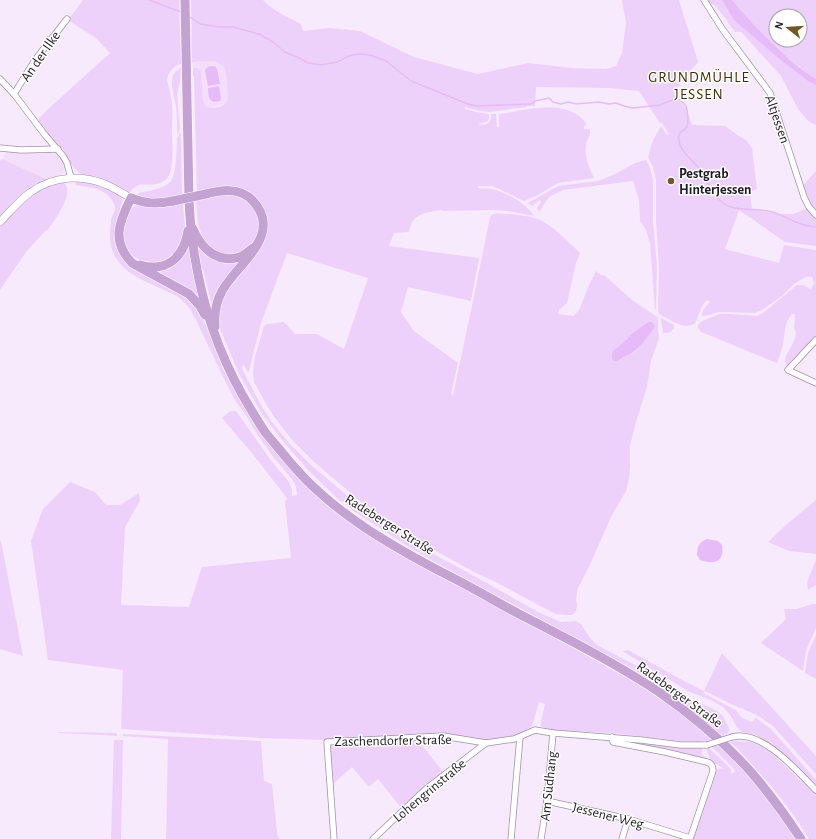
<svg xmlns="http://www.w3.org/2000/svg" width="816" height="839" viewBox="0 0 816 839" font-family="'Alegreya Sans',sans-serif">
	<rect width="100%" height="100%" fill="#f7eafd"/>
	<!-- built -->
	<g fill="#f3defb">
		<path d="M215,61L223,66L226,74L228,98L227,102L223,105L209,108L206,107L203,101L201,71L197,68H193L192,62Z"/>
		<path d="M6,152H54L58,153L65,164V170L64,172L61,174L46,180L42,177L2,159Z"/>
	</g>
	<!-- green -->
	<g fill="#eed1fb" fill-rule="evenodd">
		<path d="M83,0H179L181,64C173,66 168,73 167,80C169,88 171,96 172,105C173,113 172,121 172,130C172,143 174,160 170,173C169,177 166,180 162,182C149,189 138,178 129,194L96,176L82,175L77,171L71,164L63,149L47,135L37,121L46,111L110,53L97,39L68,20Z"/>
		<path d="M191,0H263C273,11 288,17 301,24L303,31L329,28L360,31L414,57L478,74L528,63L572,68L606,69L616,66L622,53L626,23L622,0H679L698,62L685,77L675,92L687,110L692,125L725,126L739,136L746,140L752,148L757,189L750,192L752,209L778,214H793L808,208L816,218V246L785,242L739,210L725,249L779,263L784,245L816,250V338L790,365L786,367C786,365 785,363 785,361C786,350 801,338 794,328L795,314H792C784,323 785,334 783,345C782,351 779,357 777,363L701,332L698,328V325L702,321L720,314H732L757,316L763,313L797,285H803L811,289L814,283L812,277H806L794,284L782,296L762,310L755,313L719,312L704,316H702C702,310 706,306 710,302L707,300C701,305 700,312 697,319C691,335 669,319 659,314L658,310L659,268L656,221V180L653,167L648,157L653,140L661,126L667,135L669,134L661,122L660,123L639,91L608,88L536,87L535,106H527V107L489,112L476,110L465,107V109L476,112L489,114V119L488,121L479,124V125L483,124L484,125C489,123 492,121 491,114H496L497,127H499V114C526,110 570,97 587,125L584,126V129H590C591,135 588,138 586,144C584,156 589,168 594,178L558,183L538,195L524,201L497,188L492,186H478V188C483,189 487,188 491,189C505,191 527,204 534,216L508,211L493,210L443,211L441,210C425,213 412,213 409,232L394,233L389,246L479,258L471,301L408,287L401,312L414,331L458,363L451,394L453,395L473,301L490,217C493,212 498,213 504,214C514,214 528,216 538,219C551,224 570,243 580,253L576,263L567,303L559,310L558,314L574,316L580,308L589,285L596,271L601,275H604L632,300L656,316L658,318V329L659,338L651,361L647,387L636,422L630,446V467L629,479L626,491L611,517L589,567L578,588L576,599L577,605L576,611L572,615H568L556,614L542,607L496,582L476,573L425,545L402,530L394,528L374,513L313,461L292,440L275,418L266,404L254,382L253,371L255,357L264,326L267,324L284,322L295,334H317L344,349L368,278L287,253L261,323L249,371L248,372L244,365L242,366L243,371L261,405L271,421L289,443L311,465L370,515L393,531L422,548L478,578L540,613L561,622L576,621L581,624L590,638L597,645L658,677L690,698L717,711L723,716L729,728V732L723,736L684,704L631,668L442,566L404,544L377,526L355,512L337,498L308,470L286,445L262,414L239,374L221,331L218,318L223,294L265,234L252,197L197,192L194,76H193V68H197L201,70L203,101L206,107C214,109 226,108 228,98L226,74L223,66L215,61L192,62ZM655,327C648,336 641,346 633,353C628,356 622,357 618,361L613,351L627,339L631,334Z"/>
		<path d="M706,0H816V125L808,121L798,109L781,76L741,32H735L715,5L708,4ZM776,16H800V40H776Z"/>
		<path d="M181,68L180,83L179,84L177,96L180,129L177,137H178L180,133H181L182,195L150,201L137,196L139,193C149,190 163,190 171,181C178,173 178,120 176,107C175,98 171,89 172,80C172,74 176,71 181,68Z"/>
		<path d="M2,159L42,177L46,180L34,185L28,189L0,218V161Z"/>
		<path d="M646,160L650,168L653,180V220L657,268L656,309H655L650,244L646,230L640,221L639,200L633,181L563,190L549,197L539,212L537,208L541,202L540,200L532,206L528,203L558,186L598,181L615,174L635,163Z"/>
		<path d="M816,171V212L807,199L802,187L806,182Z"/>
		<path d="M80,181H83C97,185 114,187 123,200L116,222L114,233L115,243L119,252L128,264L175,288L196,305L208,330L223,369L235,391L260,433L299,479L313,493L331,508L369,535L629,679C658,697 687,716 711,740L699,742L682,741L611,733L548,730L541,726V722L545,704L539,702L532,726L521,734L515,736L487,741L443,735L330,740L260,738L122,729L121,727L123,670L48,660L31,541L43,509L70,482L95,492L106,505H120L139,493L140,501L125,527L121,605L189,607L200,573L202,567L291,558L285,502L287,498L251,452L222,418C227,414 230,410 236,411L272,462L289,482L292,490V496L297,495L296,487L292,479L274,458L257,434L246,415L236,402L225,381L196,320L190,309L184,302L178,297C160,286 130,279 118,261C109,249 109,235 111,220C112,217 114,212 115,209C115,202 109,195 103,192C95,187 85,187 76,185L75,183Z"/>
		<path d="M63,182C77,191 53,222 47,231L46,230L26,252L0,290V225L26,199L44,187Z"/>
		<path d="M217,195H235L241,197L248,201L258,214L260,226L253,245L241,253L227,255L215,252L204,241L198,224L196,200Z"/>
		<path d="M183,203L185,229L181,246L167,260L157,263L140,260L133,256L128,250L124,241L123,232L124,225L131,208L137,205L151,207L164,206Z"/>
		<path d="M195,240L199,246L241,259L212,306L203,269L200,266Z"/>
		<path d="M189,244L197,291L201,302L153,270Z"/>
		<path d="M661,318L674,325V329L668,333H663L661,319Z"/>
		<path d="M816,500V554L789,551L768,542L786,525Z"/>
		<path d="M0,541H1L23,656L0,649Z"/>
		<path d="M816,560V585L808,590L807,582Z"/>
		<path d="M812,604H816V628L807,648L805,657L803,671L761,643L786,619L784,609H797Z"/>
		<path d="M816,635V679L805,673L808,653Z"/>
		<path d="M628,650L684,681L704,691L722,653L816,756V774L773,726L757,715L731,704L705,691L703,693L730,707L736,710L742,718L752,722L756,718L771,729L816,780V785L770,743L754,734L742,732L737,727L730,715L724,708L713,701L688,691L622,651Z"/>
		<path d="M58,732L117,733V736L103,735L58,733Z"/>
		<path d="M123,734L261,741L264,781L272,784L277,832L279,839H166L168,739L123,736Z"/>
		<path d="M417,739L444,773L402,809L378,779L369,787L352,767L332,785L330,743Z"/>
		<path d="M615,739L679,748H702V755L707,758L706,760L615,740Z"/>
		<path d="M114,740H123L121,839H111Z"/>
		<path d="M735,741L751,742L766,748L816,794V839H809C789,805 763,776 736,747L730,742Z"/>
		<path d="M719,745L764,793L787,826L795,839H692L711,781H713L717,770L720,768L722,769L723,768L711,761L706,749L709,748L731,769V774L735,772L734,769L712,747Z"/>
	</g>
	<!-- water -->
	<g fill="#e6bbf8">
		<path d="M722,0H732C744,15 757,28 770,41C784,55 799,70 816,79V85L808,81L782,61L734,20Z"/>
		<path d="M209,66H215L217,69L220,84L208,86L205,70Z"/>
		<path d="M219,86L221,98L220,101C209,104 208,97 208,88Z"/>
		<path d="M649,322H652L655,327C648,336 641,347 632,353C627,356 622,357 618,361H614L612,359V354L613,351L627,339L631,334Z"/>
		<path d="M707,539L718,541L722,545C725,562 714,565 700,560L697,555C697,547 699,542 707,539Z"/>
	</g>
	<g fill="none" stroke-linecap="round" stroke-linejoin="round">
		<!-- stream -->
		<g stroke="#e6bbf8" stroke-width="1.5">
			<path d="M149,0L181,12"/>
			<path d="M190,17L200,24L219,27H233L259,34L273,42L285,52L297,57L308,63L321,65L337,62L351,55L362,54L370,55L386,61L411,81L416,83L468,104L476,106L531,104L535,101L549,98L553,102L561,104L568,102L576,104L599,102L609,104L616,103L624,106L633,108L660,105L677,98C680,100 684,103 686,106C687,109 689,124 687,127C683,132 678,130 679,139C679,150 690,158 697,166C707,178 710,194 723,203C735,212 753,208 768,211C777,212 784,217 793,221C800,224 807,226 814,227L816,226"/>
		</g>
		<defs>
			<g id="minor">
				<path d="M704,0L723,30L770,93L804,197L809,207L816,215"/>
				<path d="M0,79L14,94L45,135L63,156L67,163L71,178"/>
				<path d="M14,94L35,60L67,19"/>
				<path d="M0,148L21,150L58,149"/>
				<path d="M816,340L788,370L816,383"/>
				<path d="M612,737L613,742L665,752L707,762C711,763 713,766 713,771L690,839"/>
				<path d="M732,737C762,729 797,771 816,790"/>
				<path d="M547,801L628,819L690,838"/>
				<path d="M334,839L327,742L443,736L486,743L514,739L535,730L553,733L641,740L681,745H707"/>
				<path d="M373,839L426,789L486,743"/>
				<path d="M511,839L520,737"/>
				<path d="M541,839L547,801L553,733"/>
				<path d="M622,839L628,819"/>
			</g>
			<path id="tertiary" d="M0,222C10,212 19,200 31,192C53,176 82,174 107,185C115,188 123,194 131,198"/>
			<g id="trunk">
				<path d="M185,0L189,200C192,268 209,336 243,396C250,408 257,420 265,432C273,442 281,451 289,461C298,471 307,482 318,491C334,506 352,519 370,531C398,549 429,566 459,581C480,592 500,604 521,615C568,639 615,663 659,692C692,715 724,742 751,772C769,793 786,816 801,839"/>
				<path d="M206,194C222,190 239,187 252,200C285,234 237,264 222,291C216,302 214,314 215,327"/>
				<path d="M173,201C157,204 146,204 131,198C119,222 111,241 132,263L189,294L200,306L205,315"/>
				<path d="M193,229C201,248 217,264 240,257C245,255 249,251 253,248"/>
				<path d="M140,265C167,273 184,257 188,231"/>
			</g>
		</defs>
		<!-- minor casing -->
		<use href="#minor" stroke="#a091a6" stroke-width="7"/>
		<!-- tertiary casing -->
		<use href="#tertiary" stroke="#a091a6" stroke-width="8"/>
		<!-- trunk casing -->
		<use href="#trunk" stroke="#fff" stroke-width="10"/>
		<!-- minor -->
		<use href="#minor" stroke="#fff" stroke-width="5.5"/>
		<!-- tertiary -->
		<use href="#tertiary" stroke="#fff" stroke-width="7"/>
		<!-- trunk -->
		<use href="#trunk" stroke="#c4a2d2" stroke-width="9"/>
		<defs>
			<path id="minor-bridge" d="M707,745L732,737"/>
			<path id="trunk-bridge" d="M173,201L206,194"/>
		</defs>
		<!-- minor-bridge casing -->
		<use href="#minor-bridge" stroke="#a091a6" stroke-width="7" stroke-linecap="butt"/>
		<!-- trunk-bridge casing -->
		<use href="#trunk-bridge" stroke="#fff" stroke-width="10" stroke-linecap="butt"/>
		<!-- minor-bridge -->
		<use href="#minor-bridge" stroke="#fff" stroke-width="5.5"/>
		<!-- trunk-bridge -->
		<use href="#trunk-bridge" stroke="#c4a2d2" stroke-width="9"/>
	</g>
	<!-- markers -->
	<circle fill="#715829" stroke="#fff" stroke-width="1.5" cx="671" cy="181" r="4"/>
	<g text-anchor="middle" stroke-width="3" stroke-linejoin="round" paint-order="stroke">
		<!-- street labels -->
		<g font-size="14" fill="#1f1a22" stroke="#fff">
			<text transform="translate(40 56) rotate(-55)" y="5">An der Ilke</text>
			<text transform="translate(778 119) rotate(71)" y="5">Altjessen</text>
			<text transform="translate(390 524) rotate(32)" y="5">Radeberger Straße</text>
			<text transform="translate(680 694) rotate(36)" y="5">Radeberger Straße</text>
			<text transform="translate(393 740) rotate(-1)" y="5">Zaschendorfer Straße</text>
			<text transform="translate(548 786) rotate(-84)" y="5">Am Südhang</text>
			<text transform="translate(429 790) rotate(-40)" y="5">Lohengrinstraße</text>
			<text transform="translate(608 815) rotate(14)" y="5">Jessener Weg</text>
		</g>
		<!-- poi labels -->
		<g font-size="14" font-weight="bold" fill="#1f1a22" stroke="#fff" text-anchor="start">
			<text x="679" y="178">Pestgrab<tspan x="679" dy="16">Hinterjessen</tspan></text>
		</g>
		<!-- neighbourhood labels -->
		<g font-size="15" letter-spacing="1" fill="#422e06" stroke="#fff">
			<text x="699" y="82">GRUNDMÜHLE<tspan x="699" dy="17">JESSEN</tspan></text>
		</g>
	</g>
	<!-- north arrow -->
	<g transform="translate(788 28) rotate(287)"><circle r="19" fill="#ffffff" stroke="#a5a3a7"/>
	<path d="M0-3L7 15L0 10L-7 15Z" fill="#715829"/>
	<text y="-6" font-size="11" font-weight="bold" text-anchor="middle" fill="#1f1a22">N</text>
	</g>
</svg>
